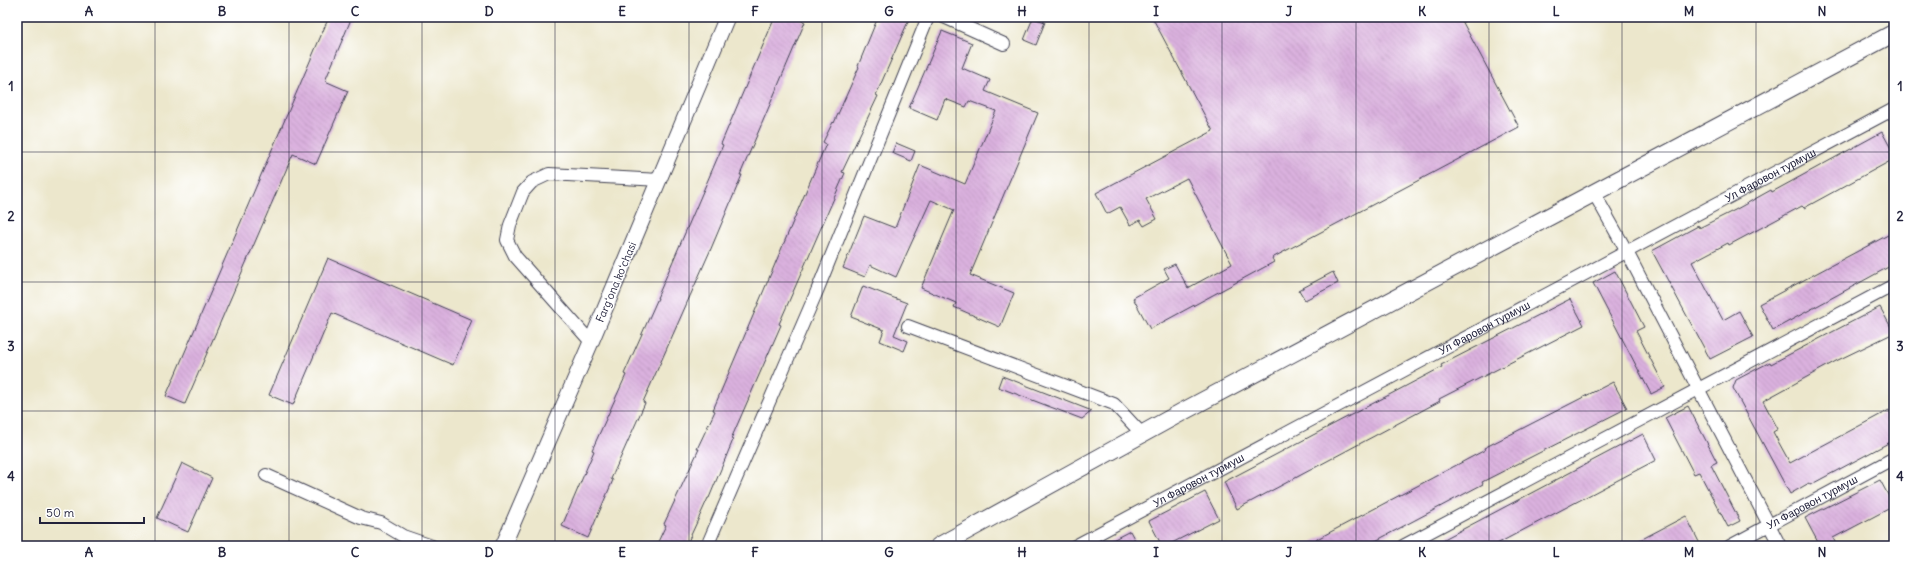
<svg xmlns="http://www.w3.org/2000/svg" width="1911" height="563" viewBox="0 0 1911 563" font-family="Delius,sans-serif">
	<defs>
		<pattern id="building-back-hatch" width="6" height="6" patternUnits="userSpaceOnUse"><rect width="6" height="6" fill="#dab1de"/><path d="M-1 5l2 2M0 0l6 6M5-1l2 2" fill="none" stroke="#bb98bf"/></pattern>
	</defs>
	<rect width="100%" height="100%" fill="#fff"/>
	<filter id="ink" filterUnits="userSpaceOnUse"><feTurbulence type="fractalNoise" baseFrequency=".025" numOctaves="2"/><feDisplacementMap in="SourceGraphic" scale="8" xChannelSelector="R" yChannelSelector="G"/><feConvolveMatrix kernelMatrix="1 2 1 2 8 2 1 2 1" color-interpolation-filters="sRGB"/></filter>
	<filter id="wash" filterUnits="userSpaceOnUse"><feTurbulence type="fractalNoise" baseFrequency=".012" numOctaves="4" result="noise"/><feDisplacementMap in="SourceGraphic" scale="16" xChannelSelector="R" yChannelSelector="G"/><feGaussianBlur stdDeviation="0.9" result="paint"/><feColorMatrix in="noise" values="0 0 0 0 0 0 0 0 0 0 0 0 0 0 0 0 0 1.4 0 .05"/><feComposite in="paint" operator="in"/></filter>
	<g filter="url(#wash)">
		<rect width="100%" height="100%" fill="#ece7cc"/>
		<g id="blocks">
			<!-- building -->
			<g fill="url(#building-back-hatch)">
				<path d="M329,17H352L325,81L348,91L316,164L293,154L185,404L166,396Z"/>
				<path d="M775,17H795L805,22L740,175H742L710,251L643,402L645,403L611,479L613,480L588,538L562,526L594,451L592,450L626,375L624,374L658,298H657L723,145L721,144Z"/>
				<path d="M878,17H910L876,95L878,96L842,172L845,173L779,324L781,325L731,439L733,440L709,498H708L686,546H656L666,525L664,524L699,449H697L715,411L713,410L826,144L823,142L833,122L834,123L859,67L858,66Z"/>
				<path d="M1152,17H1460L1519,127L1272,258L1274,262L1150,329L1133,298L1169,278L1164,269L1175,264L1188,288L1232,264L1187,178L1146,199L1157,219L1144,226L1140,220L1130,225L1120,207L1107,214L1096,193L1213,131Z"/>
				<path d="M1033,18L1045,22L1036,45L1024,40Z"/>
				<path d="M942,31L972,43L962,68L990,80L985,91L1038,113L970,275L1014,293L1000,327L954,307L956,303L921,288L954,210L931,200L896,277L870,265L865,277L843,268L864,216L895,228L920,165L965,184L996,111L969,101L966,107L945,99L937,120L909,108Z"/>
				<path d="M1882,132L1894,154V159L1804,208L1802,206L1729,245L1728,243L1692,262L1723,320L1739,311L1753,337L1710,359L1652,251L1698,226L1699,228L1735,210L1771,190L1772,192Z"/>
				<path d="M896,143L915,151L911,161L892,153Z"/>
				<path d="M1888,235L1894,246V264L1773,330L1759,304Z"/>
				<path d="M328,258L472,320L453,365L332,313L293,405L269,395Z"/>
				<path d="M1615,271L1644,327L1636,331L1665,387L1651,394L1593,283Z"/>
				<path d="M1333,272L1338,283L1305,300L1299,290Z"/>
				<path d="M863,286L907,303L894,335L908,341L904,351L880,341L884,330L851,317Z"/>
				<path d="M1570,299L1584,325L1439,399L1440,401L1237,509L1224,482L1442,367L1441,365Z"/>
				<path d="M1880,307L1894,333L1836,361L1763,401L1778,429L1773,432L1790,463L1889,410L1894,419V440L1810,485L1809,483L1790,494L1733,388L1736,380L1770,362L1771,364Z"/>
				<path d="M1002,376L1092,411L1082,419L998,387Z"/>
				<path d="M1613,382L1627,408L1482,482L1483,484L1366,546H1304L1485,450L1484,448Z"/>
				<path d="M1688,406L1717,462L1711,465L1740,521L1728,527L1699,472L1694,474L1665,418Z"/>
				<path d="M1643,434L1656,460L1493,546H1431Z"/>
				<path d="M182,463L212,478L188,532L157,518Z"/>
				<path d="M1880,480L1894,506L1833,538L1837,546H1820L1805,518Z"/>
				<path d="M1205,492L1219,519L1166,546H1162L1149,521Z"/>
				<path d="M1686,516L1701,546H1629L1665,527Z"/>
				<path d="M1130,531L1138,546H1101Z"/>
			</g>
		</g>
	</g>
	<g filter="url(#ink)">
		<use href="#blocks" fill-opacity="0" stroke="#404051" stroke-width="1"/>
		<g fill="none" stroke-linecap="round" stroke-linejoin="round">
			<defs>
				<g id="minor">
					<path d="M944,17L1004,44"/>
					<path d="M1594,193L1627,252L1780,546"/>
					<path d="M908,326L1114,404L1142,434"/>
					<path d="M591,342L515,256L507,240L510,225L523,192L532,182L549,174L660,180"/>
					<path d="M266,475L361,518L381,523L403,536L432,546"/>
					<path d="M707,546L817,291L928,17"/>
					<path id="s1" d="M1075,546L1894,109"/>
					<path d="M1403,546L1894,285"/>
					<path id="s2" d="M1730,546L1894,458"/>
				</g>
				<path id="tertiary" d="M503,546L591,342L727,17"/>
				<path id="secondary" d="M939,546L1182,412L1894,33"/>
			</defs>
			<!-- minor casing -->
			<use href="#minor" stroke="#404051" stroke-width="14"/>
			<!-- tertiary casing -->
			<use href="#tertiary" stroke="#404051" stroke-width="17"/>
			<!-- secondary casing -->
			<use href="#secondary" stroke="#404051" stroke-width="19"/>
			<!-- minor -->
			<use href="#minor" stroke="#fff" stroke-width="12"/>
			<!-- tertiary -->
			<use href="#tertiary" stroke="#fff" stroke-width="15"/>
			<!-- secondary -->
			<use href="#secondary" stroke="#fff" stroke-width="17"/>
		</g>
	</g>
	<!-- grid -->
	<path fill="none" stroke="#22223b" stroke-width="1" stroke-opacity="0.55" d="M155,17V546M289,17V546M422,17V546M555,17V546M689,17V546M822,17V546M956,17V546M1089,17V546M1222,17V546M1356,17V546M1489,17V546M1622,17V546M1756,17V546M17,152H1894M17,282H1894M17,411H1894"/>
	<g text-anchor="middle" stroke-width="3" stroke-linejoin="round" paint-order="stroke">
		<!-- street labels -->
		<g font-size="11" fill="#22223b" stroke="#fff">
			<text dy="4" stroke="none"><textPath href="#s1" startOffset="788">Ул Фаровон турмуш</textPath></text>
			<text transform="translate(616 282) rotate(-67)" y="4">Fargʻona koʻchasi</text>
			<text dy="4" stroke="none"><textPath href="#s1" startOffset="464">Ул Фаровон турмуш</textPath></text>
			<text dy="4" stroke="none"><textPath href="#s1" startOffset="140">Ул Фаровон турмуш</textPath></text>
			<text dy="4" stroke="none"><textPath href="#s2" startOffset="93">Ул Фаровон турмуш</textPath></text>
		</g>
	</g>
	<!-- margin -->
	<rect width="1911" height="563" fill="none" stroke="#fff" stroke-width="44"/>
	<!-- scale -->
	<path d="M40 517v6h104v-6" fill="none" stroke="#22223b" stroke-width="2"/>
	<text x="46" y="517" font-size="12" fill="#22223b" stroke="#ffffff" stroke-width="3" paint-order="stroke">50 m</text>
	<rect x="22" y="22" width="1867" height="519" fill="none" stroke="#22223b" stroke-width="1.5"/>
	<g font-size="13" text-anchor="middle" font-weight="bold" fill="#22223b">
		<text x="89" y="16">A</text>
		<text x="222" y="16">B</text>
		<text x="355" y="16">C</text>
		<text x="489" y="16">D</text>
		<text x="622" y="16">E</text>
		<text x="755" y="16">F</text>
		<text x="889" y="16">G</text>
		<text x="1022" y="16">H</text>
		<text x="1156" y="16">I</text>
		<text x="1289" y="16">J</text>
		<text x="1422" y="16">K</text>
		<text x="1556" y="16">L</text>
		<text x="1689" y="16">M</text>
		<text x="1822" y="16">N</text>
		<text x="11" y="91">1</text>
		<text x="1900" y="91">1</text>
		<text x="11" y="221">2</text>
		<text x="1900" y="221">2</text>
		<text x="11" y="351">3</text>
		<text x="1900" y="351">3</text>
		<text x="11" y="481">4</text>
		<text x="1900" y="481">4</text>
		<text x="89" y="557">A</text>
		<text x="222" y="557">B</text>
		<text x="355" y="557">C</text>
		<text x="489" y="557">D</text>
		<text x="622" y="557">E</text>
		<text x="755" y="557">F</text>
		<text x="889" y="557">G</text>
		<text x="1022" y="557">H</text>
		<text x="1156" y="557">I</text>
		<text x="1289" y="557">J</text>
		<text x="1422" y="557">K</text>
		<text x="1556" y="557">L</text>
		<text x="1689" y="557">M</text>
		<text x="1822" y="557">N</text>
	</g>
</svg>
